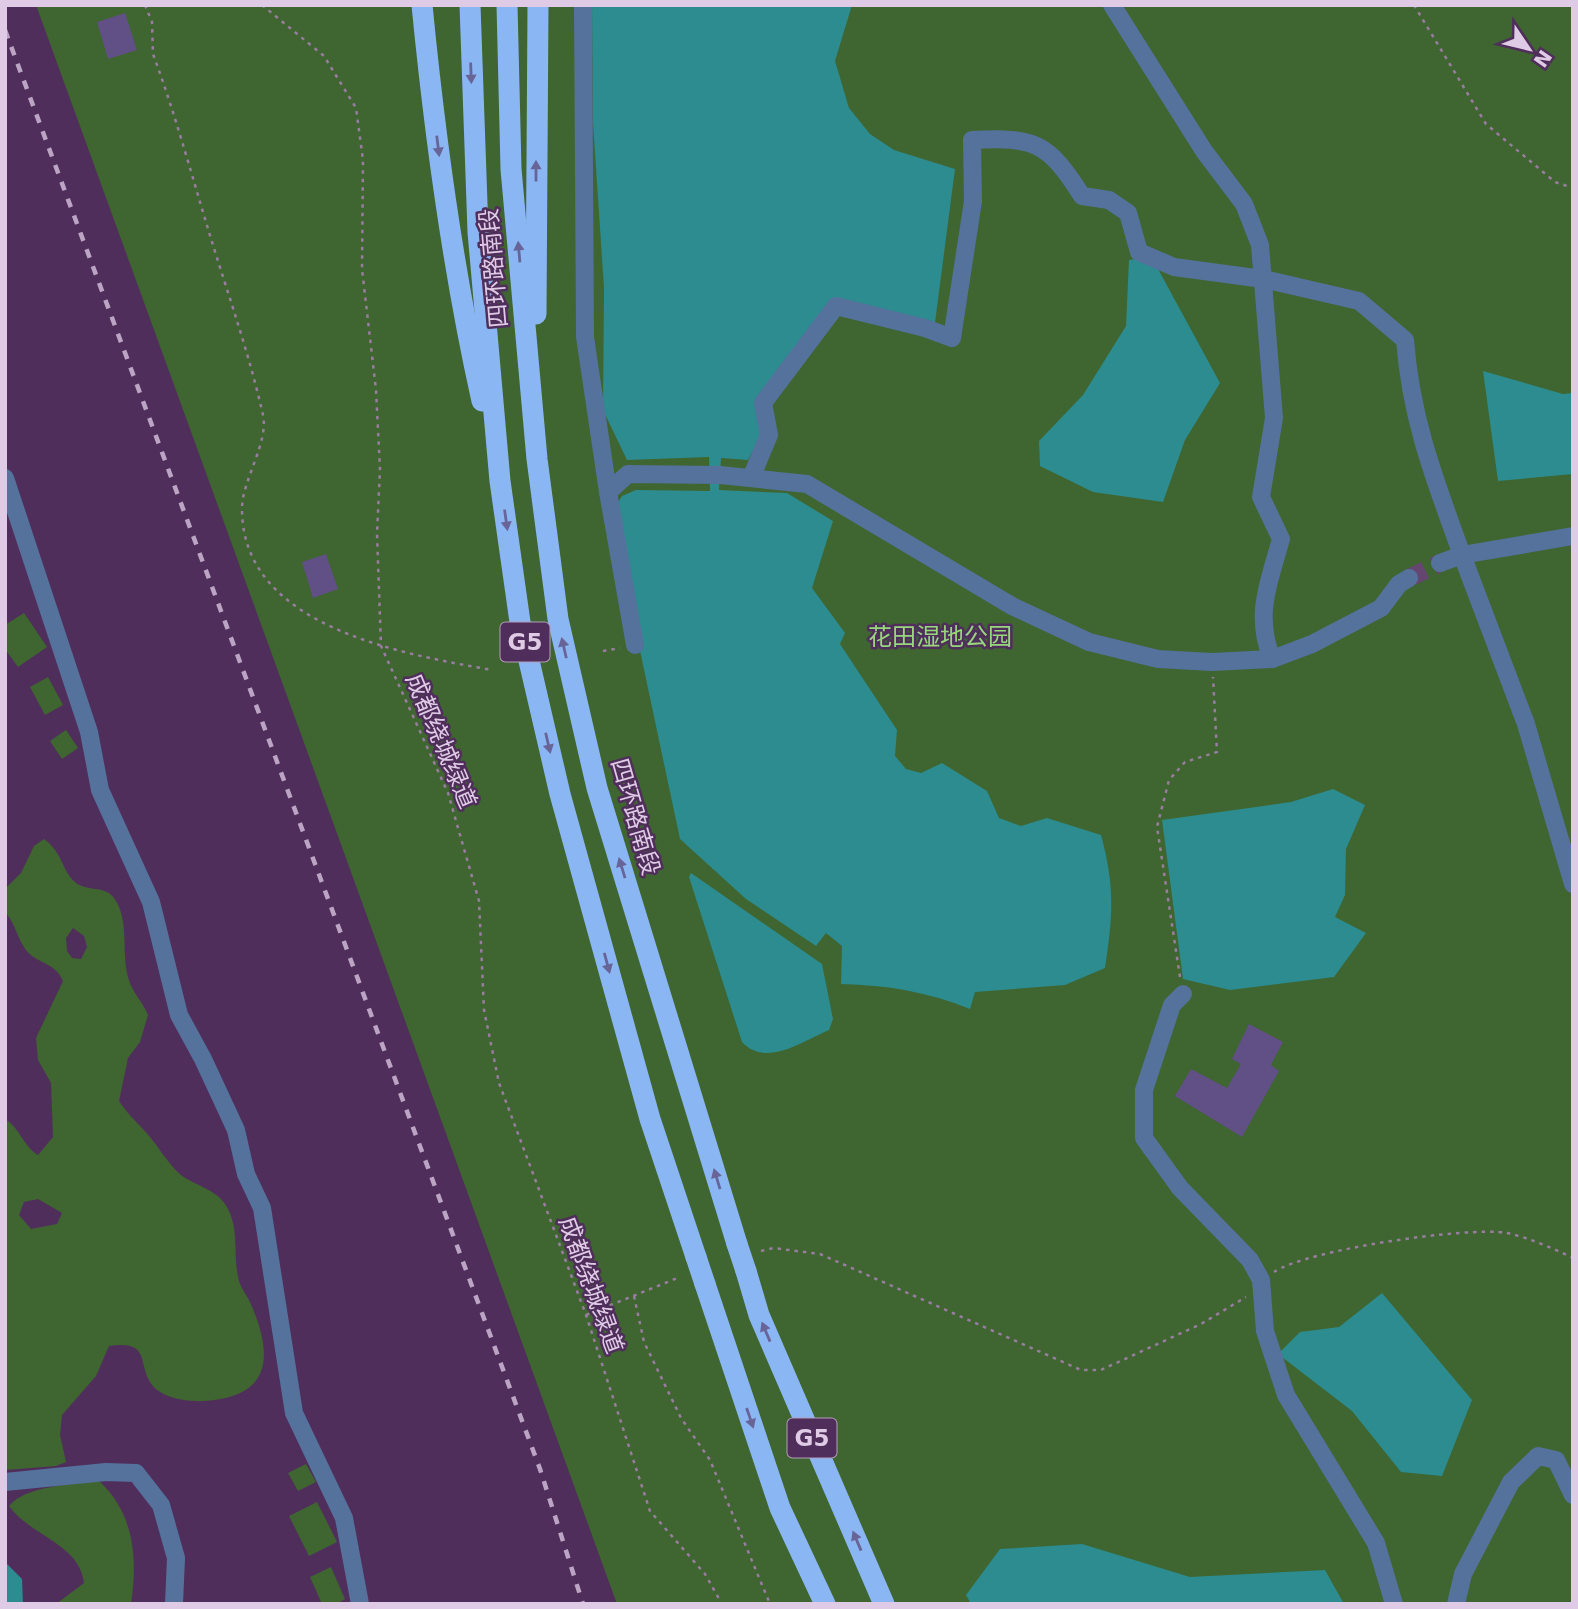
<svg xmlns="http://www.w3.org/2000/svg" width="1578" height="1609" viewBox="0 0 1578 1609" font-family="'DejaVu Sans','Noto Sans SC',sans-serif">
	<rect width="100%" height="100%" fill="#502e5b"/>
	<!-- green -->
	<g fill="#3f6530" fill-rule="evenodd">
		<path d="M36,5H1573V1604H617Z"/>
		<path d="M24,613L47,647L18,667L5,649V625Z"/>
		<path d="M48,677L63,705L45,715L30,687Z"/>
		<path d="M66,730L78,748L62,759L50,741Z"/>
		<path d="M44,839C64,854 61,870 75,882C86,892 105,885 114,898C130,920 121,952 128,977C131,991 143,1002 148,1015L140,1042L128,1058L119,1101C128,1115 140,1125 150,1137C160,1149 169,1165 181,1175C194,1185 215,1189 225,1204C241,1228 232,1255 239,1281C241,1288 246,1294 249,1300C274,1355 273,1397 203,1401C187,1402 159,1398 150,1382C138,1362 150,1340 109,1346L96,1376L62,1415L60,1435L66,1462L56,1466L5,1470V1119C20,1128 23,1146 38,1155L53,1137L51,1083L38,1060L36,1038L63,981C56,965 45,965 32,956C18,945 17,925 5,912V889L21,873L34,846ZM73,928L84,936L87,947L81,959L72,958L67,951L66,938ZM38,1199L62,1213L57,1224L31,1229L19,1215L24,1202Z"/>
		<path d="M306,1464L316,1482L298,1491L288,1473Z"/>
		<path d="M99,1481C134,1513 138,1558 131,1604H56L84,1583C80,1544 29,1535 9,1506C25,1486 73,1484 99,1481Z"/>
		<path d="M317,1502L337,1542L309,1556L289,1516Z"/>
		<path d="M331,1567L345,1599L336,1604H322L310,1577Z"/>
	</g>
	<!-- water -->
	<g fill="#2c8c8f">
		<path d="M592,5H852L835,61L849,108L870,134L894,150L955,169L933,338L828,310L754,404L766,426L748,460L721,458L719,490L787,493L833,521L812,588L845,633L840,644L897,730L895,756L906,769L921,773L942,763L987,791L999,818L1021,826L1047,818L1101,835C1115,886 1113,916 1105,968L1065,985L975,992L970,1009C928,992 887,985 841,984L842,946L826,933L816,946L746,899L680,839L611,514L622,496L636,490L710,491L709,457L627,460L603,410L604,288L593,123Z"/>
		<path d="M1151,256L1220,383L1185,440L1163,502L1093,492L1040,466L1039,441L1083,395L1126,326L1129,260Z"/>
		<path d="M1483,371L1563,394L1573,393V474L1498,481Z"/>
		<path d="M1333,789L1365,805L1346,849L1345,895L1335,917L1366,933L1334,977L1230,990L1183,979L1162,820L1291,802Z"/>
		<path d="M691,873L822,964L833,1019L829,1030C803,1041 766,1068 742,1042L689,877Z"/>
		<path d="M1382,1293L1472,1400L1442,1476L1401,1472L1352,1411L1278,1354L1300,1332L1339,1327Z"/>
		<path d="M1082,1544L1190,1577L1325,1570L1344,1604H971L966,1595L1000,1549Z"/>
		<path d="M5,1562L22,1579L23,1604H5Z"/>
	</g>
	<!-- building -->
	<g fill="#615085">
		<path d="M125,13L137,50L108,59L97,22Z"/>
		<path d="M326,554L338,589L313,598L302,562Z"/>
		<path d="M1249,1024L1283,1042L1271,1065L1279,1071L1242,1137L1175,1096L1191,1069L1227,1088L1241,1064L1232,1059Z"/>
	</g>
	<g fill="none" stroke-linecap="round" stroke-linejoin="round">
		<!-- minor-tunnel -->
		<path stroke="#654670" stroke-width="18" stroke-dasharray="18 9" stroke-linecap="butt" d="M1409,578L1440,563"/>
		<!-- path -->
		<g stroke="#987da1" stroke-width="2.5" stroke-dasharray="3.5 5" stroke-linecap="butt">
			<path d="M145,5L152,22L153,54C176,116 193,180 212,242C230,300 250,357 263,415C269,442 242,481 242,508C241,627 403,654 492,670"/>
			<path d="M262,5L324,56L356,108L363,160L362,269L376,390L380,469L377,534L381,646L448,793L479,901L484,1010L499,1083L586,1315L650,1511L705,1574L722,1604"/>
			<path d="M1414,5L1486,124L1555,182L1573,188"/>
			<path d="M603,651L620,648"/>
			<path d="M1180,977L1157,827L1169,780L1185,762L1217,752L1213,677"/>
			<path d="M761,1251L773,1248L820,1254L1081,1370H1101L1201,1324L1246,1297"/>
			<path d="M1274,1272C1306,1250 1467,1226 1507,1233C1530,1238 1552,1248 1573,1258"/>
			<path d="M634,1296L644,1342L681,1418L710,1460L770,1604"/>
			<path d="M586,1315L680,1277"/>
		</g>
		<!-- minor -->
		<g stroke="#54729c" stroke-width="18">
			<path d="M583,5L585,337L608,492"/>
			<path d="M1112,5L1204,151L1244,204L1260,245L1274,418L1261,497L1281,539C1269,583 1254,614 1272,659"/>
			<path d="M5,478L89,732L100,790L151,902L179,1015L203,1059L236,1130L246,1174L262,1208L294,1413L344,1518L360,1604"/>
			<path d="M751,478L769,435L763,403L836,306L925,328L952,338L973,201L972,140C1035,137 1048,142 1082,196L1109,200L1128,213L1139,252L1174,267L1263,279L1359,301L1405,340C1411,420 1435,480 1462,555L1573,536"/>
			<path d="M1440,563L1462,555L1526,724L1573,884"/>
			<path d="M635,645L608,492L628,474L720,475L807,484L1012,606L1089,642L1158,659L1212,662L1272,659L1312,644L1381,608L1399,584L1409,578"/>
			<path d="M1183,994L1172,1005L1144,1090V1138L1180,1188L1250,1260L1261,1280L1265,1331L1286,1395L1376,1543L1394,1604"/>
			<path d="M5,1482L106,1472L136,1473L161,1505L176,1558L174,1604"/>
			<path d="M1456,1604L1463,1574L1511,1482L1538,1456L1556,1460L1573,1495"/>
		</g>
		<!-- highway -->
		<g stroke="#8bb6f4" stroke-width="21">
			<path d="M422,5C435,138 453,271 482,401"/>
			<path d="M470,5L478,232L500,481L520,622L560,794L650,1119L696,1257"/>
			<path d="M507,5L511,169L537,459L558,619L597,788L737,1244"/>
			<path d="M536,314L538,5"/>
			<path d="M746,1271L759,1315L884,1604"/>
			<path d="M705,1284L780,1508L825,1604"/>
		</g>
		<!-- rail -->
		<path stroke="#bca5c4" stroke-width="4.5" stroke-dasharray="9 9" stroke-linecap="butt" d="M5,30L540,1469L583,1604"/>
		<!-- highway-bridge -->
		<g stroke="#8bb6f4" stroke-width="21">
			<path d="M737,1244L746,1271"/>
			<path d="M696,1257L705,1284"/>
		</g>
	</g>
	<!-- one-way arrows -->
	<defs><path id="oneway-solid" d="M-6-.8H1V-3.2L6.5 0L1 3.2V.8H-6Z" transform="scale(1.75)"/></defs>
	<g fill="#686498">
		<use href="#oneway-solid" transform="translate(471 73) rotate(88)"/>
		<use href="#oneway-solid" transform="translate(438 146) rotate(83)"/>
		<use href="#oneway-solid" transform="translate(536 171) rotate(-90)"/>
		<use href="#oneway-solid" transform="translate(519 252) rotate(-95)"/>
		<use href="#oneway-solid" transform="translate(506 520) rotate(82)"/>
		<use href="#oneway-solid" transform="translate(564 648) rotate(-103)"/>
		<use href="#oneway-solid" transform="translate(548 743) rotate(77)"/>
		<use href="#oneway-solid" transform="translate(622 868) rotate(-107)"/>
		<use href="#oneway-solid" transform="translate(607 963) rotate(75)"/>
		<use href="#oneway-solid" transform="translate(717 1179) rotate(-107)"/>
		<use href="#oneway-solid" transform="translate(766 1332) rotate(-113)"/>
		<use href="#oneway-solid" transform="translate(750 1418) rotate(71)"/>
		<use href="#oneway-solid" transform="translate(857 1541) rotate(-113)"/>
	</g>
	<g text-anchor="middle" stroke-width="5" stroke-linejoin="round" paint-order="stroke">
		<!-- shield labels -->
		<g fill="#502e5b" stroke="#b49cbc" stroke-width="2">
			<rect x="500.5" y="622.5" width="49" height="39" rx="5"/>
			<rect x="787.5" y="1418.5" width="49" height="39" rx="5"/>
		</g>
		<g font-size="23" font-weight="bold" fill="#dfcbe6">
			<text x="525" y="650">G5</text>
			<text x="812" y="1446">G5</text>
		</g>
		<!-- street labels -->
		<g font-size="24" fill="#dfcbe6" stroke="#502e5b">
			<text transform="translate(494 268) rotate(-95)" y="8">四环路南段</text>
			<text transform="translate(441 741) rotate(67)" y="8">成都绕城绿道</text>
			<text transform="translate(635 817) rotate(74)" y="8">四环路南段</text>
			<text transform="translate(591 1285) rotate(70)" y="8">成都绕城绿道</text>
		</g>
		<!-- park labels -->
		<g font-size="24" fill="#96d77c" stroke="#502e5b">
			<text x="940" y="645">花田湿地公园</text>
		</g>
	</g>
	<!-- border -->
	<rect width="1578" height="1609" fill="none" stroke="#dfcbe6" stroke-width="14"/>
	<!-- north arrow -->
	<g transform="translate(1529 49) rotate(125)" stroke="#502e5b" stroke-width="5" paint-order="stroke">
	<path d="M0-5L12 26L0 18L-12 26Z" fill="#dfcbe6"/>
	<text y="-10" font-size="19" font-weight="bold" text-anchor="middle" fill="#dfcbe6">N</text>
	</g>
</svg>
